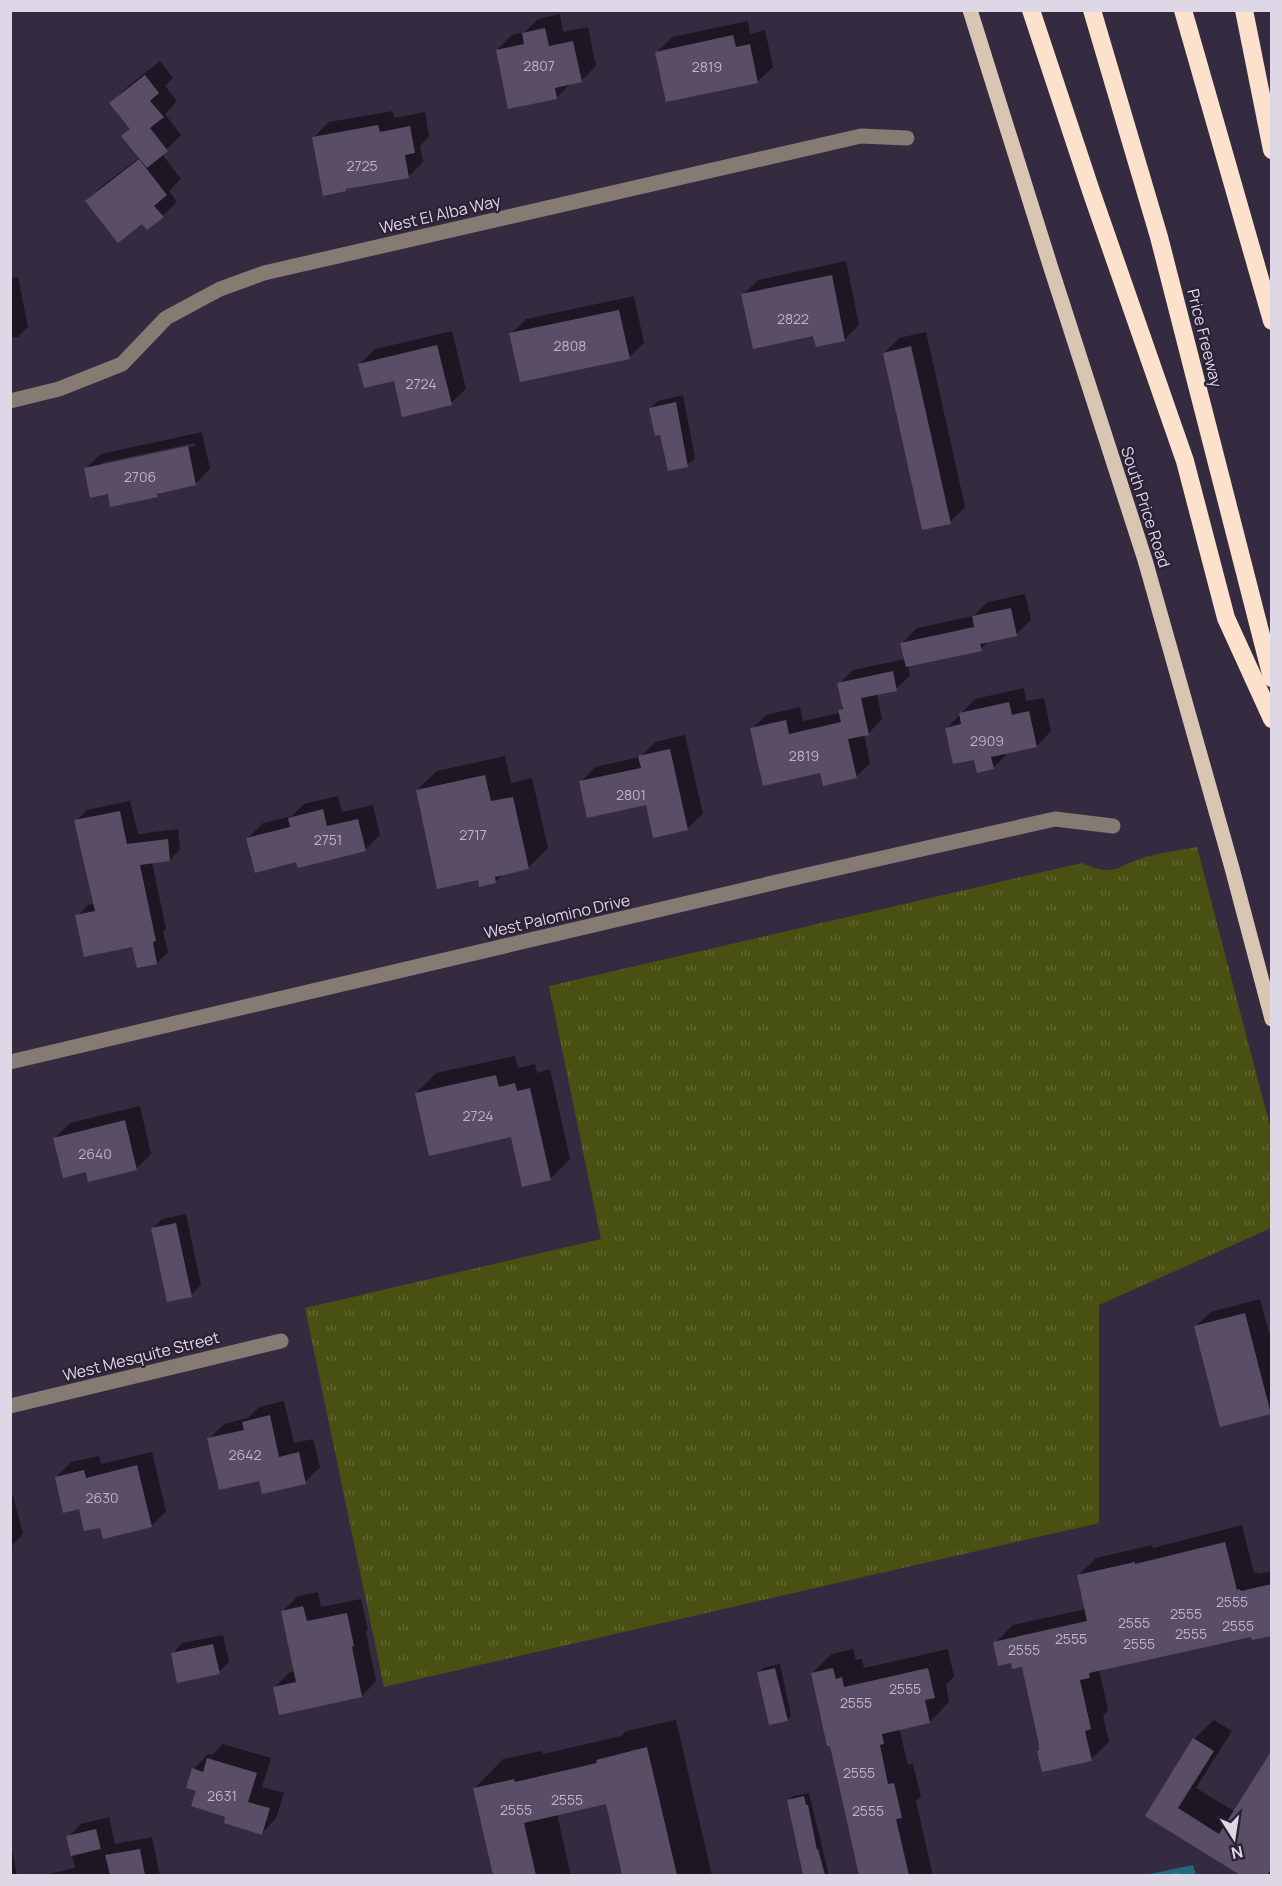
<svg xmlns="http://www.w3.org/2000/svg" width="1282" height="1886" viewBox="0 0 1282 1886" font-family="Manrope,sans-serif">
	<defs>
		<pattern id="park-tufts" width="24" height="20" patternUnits="userSpaceOnUse" patternTransform="scale(1.5)"><rect width="24" height="20" fill="#485012"/><path d="M3 7l-1-3M5 7V3M7 7l1-3M15 17l-1-3M17 17v-4M19 17l1-3" fill="none" stroke="#626834"/></pattern>
		<pattern id="water-ripples" width="26" height="14" patternUnits="userSpaceOnUse" patternTransform="scale(1.5)"><rect width="26" height="14" fill="#1f6a7d"/><path d="M2 4q2-2 4 0t4 0M15 11q2-2 4 0t4 0" fill="none" stroke="#3f7f8f"/></pattern>
	</defs>
	<rect width="100%" height="100%" fill="#352b40"/>
	<!-- park -->
	<path fill="url(#park-tufts)" d="M1197,847L1271,1130V1228L1099,1305V1523L384,1687L305,1308L601,1239L549,986L1082,863C1117,879 1118,864 1149,856C1165,852 1181,850 1197,847Z"/>
	<!-- water -->
	<path fill="url(#water-ripples)" d="M1193,1865L1196,1875H1145Z"/>
	<!-- shadow -->
	<g fill="#0007" fill-rule="evenodd">
		<path d="M560,14L563,32L588,27L596,66L581,81L571,83L557,97L497,50L512,35L524,33L538,19Z"/>
		<path d="M748,21L750,34L765,30L773,67L758,81L667,101L657,52L672,37Z"/>
		<path d="M160,61L173,78L165,86L177,101L165,114L181,135L162,154L181,179L169,191L177,202L163,216L142,222L87,201L102,186L140,157L123,136L131,128L111,103L126,88Z"/>
		<path d="M393,111L394,118L425,112L429,137L420,146L423,162L408,177L348,188L346,190L314,137L329,122Z"/>
		<path d="M846,261L859,325L844,340L814,334L743,295L758,280Z"/>
		<path d="M18,277L28,327L18,337L10,338V278Z"/>
		<path d="M634,296L644,343L629,357L511,334L526,319Z"/>
		<path d="M452,331L466,389L451,403L360,364L375,349Z"/>
		<path d="M926,332L965,507L950,522L884,353L899,338Z"/>
		<path d="M683,395L695,458L687,465L661,433L650,408L658,401Z"/>
		<path d="M202,432L210,469L195,484L162,491L157,496L109,492L86,468L101,454ZM195,443V446L101,466V463Z"/>
		<path d="M1025,594L1031,620L1016,634L990,640L981,649L908,665L910,675L896,689L877,694L882,719L869,733L864,734L870,763L856,777L821,771L752,729L766,715L800,707L803,721L840,713V710L844,706L839,684L853,670L905,659L902,643L917,628L973,616L988,602Z"/>
		<path d="M1024,688L1026,701L1044,698L1051,731L1037,746L1008,753L993,768L975,758L947,728L975,699Z"/>
		<path d="M685,735L703,814L688,828L654,836L647,803L581,782L595,767L640,757L655,742Z"/>
		<path d="M505,756L511,783L532,778L548,848L528,868L504,873L495,882L479,878L417,790L437,771Z"/>
		<path d="M338,796L342,812L373,805L380,835L365,850L298,861L248,838L263,823L292,816L304,804Z"/>
		<path d="M130,801L138,834L178,829L180,849L170,860L152,862L166,929L163,932L168,952L157,963L133,945L77,916L88,905L95,903L76,821L87,810Z"/>
		<path d="M515,1056L518,1068L535,1064L537,1073L550,1069L570,1159L550,1179L512,1135L416,1093L436,1073Z"/>
		<path d="M140,1106L151,1154L136,1169L87,1170L55,1138L70,1123Z"/>
		<path d="M186,1214L201,1285L191,1295L153,1228L162,1219Z"/>
		<path d="M1260,1299L1272,1344L1270,1412L1196,1326L1211,1312Z"/>
		<path d="M284,1401L294,1443L313,1439L320,1467L305,1482L260,1479L209,1439L224,1424L248,1418L259,1407Z"/>
		<path d="M152,1452L166,1511L151,1526H101L80,1507L56,1477L71,1462L99,1456L101,1464Z"/>
		<path d="M10,1496H13L23,1534L12,1545L13,1550L10,1553Z"/>
		<path d="M1242,1525L1254,1573L1258,1572V1574L1272,1571V1635H1252L1099,1669L1108,1710L1103,1716L1109,1742L1091,1759L1043,1770L1023,1665L1012,1661L995,1643L1013,1625L1086,1609L1078,1576L1096,1558L1152,1545L1153,1548Z"/>
		<path d="M318,1592L321,1607L361,1599L368,1630L366,1632L376,1681L362,1696L275,1687L290,1672L296,1671L283,1611L298,1596Z"/>
		<path d="M223,1635L229,1662L219,1672L173,1653L182,1643Z"/>
		<path d="M853,1649L856,1660L862,1659L864,1668L948,1649L954,1677L946,1685L949,1702L930,1722L899,1728L908,1765L913,1764L921,1797L916,1801L933,1876H860L831,1744L812,1673L832,1654Z"/>
		<path d="M780,1664L791,1716L787,1720L759,1672L763,1668Z"/>
		<path d="M676,1720L712,1876H624L607,1802L557,1814L571,1876H495L475,1788L503,1759L542,1751L543,1754L621,1736L626,1731Z"/>
		<path d="M1214,1720L1232,1731L1196,1788L1235,1812L1272,1758V1874L1270,1876H1243L1147,1815L1194,1739Z"/>
		<path d="M223,1744L271,1758L262,1787L284,1793L276,1818L262,1833L227,1816L198,1790L194,1769L208,1754L212,1755Z"/>
		<path d="M809,1793L829,1876H805L788,1801L793,1796Z"/>
		<path d="M109,1817L115,1844L152,1837L160,1876H39L75,1868L68,1837L81,1824Z"/>
		<path d="M12,1850L17,1876H10V1851Z"/>
	</g>
	<!-- building -->
	<g fill="#594e66">
		<path d="M545,28L549,46L573,41L582,82L555,88L557,99L508,109L496,50L524,44L522,33Z"/>
		<path d="M733,35L736,47L750,44L758,83L666,102L655,52Z"/>
		<path d="M145,75L159,93L150,101L164,117L150,128L168,151L147,168L121,136L130,129L109,103Z"/>
		<path d="M378,125L380,132L410,126L415,153L405,155L409,178L346,189V191L323,196L312,137Z"/>
		<path d="M139,159L167,195L154,206L164,217L147,230L142,224L118,243L85,201Z"/>
		<path d="M832,275L845,341L816,347L813,336L753,349L741,294Z"/>
		<path d="M619,310L630,359L520,382L509,333Z"/>
		<path d="M437,345L452,405L402,417L394,381L364,388L358,364Z"/>
		<path d="M911,346L951,524L922,530L883,353Z"/>
		<path d="M676,402L688,467L668,471L660,435L655,436L649,408Z"/>
		<path d="M188,446L196,485L157,494L158,497L110,507L108,494L90,498L84,468Z"/>
		<path d="M1011,608L1017,636L980,644L982,651L906,667L900,643L974,627L972,616Z"/>
		<path d="M893,671L897,691L861,698L869,735L848,739L857,778L823,786L820,773L763,786L750,728L786,720L789,734L841,722L838,710L843,709L837,683Z"/>
		<path d="M1009,702L1012,715L1029,711L1037,747L991,757L994,769L977,773L974,760L953,764L945,728L961,724L959,713Z"/>
		<path d="M670,749L688,830L653,838L646,805L587,818L579,781L641,768L638,756Z"/>
		<path d="M485,775L491,801L513,797L529,869L495,877L496,883L479,887L478,880L437,889L416,790Z"/>
		<path d="M323,809L327,826L358,819L366,851L298,868L296,862L255,873L246,838L290,827L288,818Z"/>
		<path d="M120,811L127,844L168,839L170,861L140,865L156,941L153,942L157,964L137,968L132,947L84,957L75,915L95,911L74,820Z"/>
		<path d="M496,1075L499,1087L515,1083L517,1091L530,1088L551,1180L522,1187L511,1137L429,1156L415,1093Z"/>
		<path d="M125,1120L137,1170L88,1182L86,1172L63,1178L53,1138Z"/>
		<path d="M176,1223L192,1297L167,1302L151,1228Z"/>
		<path d="M1245,1313L1271,1414L1220,1427L1194,1326Z"/>
		<path d="M270,1415L279,1457L299,1452L306,1484L262,1494L259,1481L219,1490L207,1438L244,1430L242,1422Z"/>
		<path d="M137,1465L152,1527L103,1539L100,1528L84,1531L79,1509L63,1513L55,1477L84,1470L86,1478Z"/>
		<path d="M1225,1542L1237,1590L1240,1589L1241,1591L1272,1584V1636L1252,1640L1251,1637L1089,1673L1090,1678L1080,1680L1091,1729L1085,1731L1092,1761L1042,1772L1037,1751H1039L1038,1741L1022,1667L1012,1669L1011,1663L998,1666L993,1642L1087,1621L1077,1575L1135,1562V1564Z"/>
		<path d="M303,1606L307,1621L347,1613L354,1646L352,1647L362,1697L279,1715L273,1687L296,1682L281,1611Z"/>
		<path d="M213,1644L220,1674L177,1683L171,1653Z"/>
		<path d="M775,1668L788,1721L769,1725L757,1672Z"/>
		<path d="M833,1668L836,1679L842,1677L844,1687L928,1668L935,1698L925,1700L930,1723L882,1734L884,1744L880,1745L888,1784L894,1783L902,1818L896,1819L909,1875H859L830,1746H827L811,1673Z"/>
		<path d="M1193,1738L1214,1751L1178,1808L1219,1834L1272,1750V1869L1267,1875H1240L1145,1816Z"/>
		<path d="M647,1747L677,1875H622L606,1804L524,1823L536,1875H493L473,1788L514,1779L515,1782L597,1763L596,1760Z"/>
		<path d="M207,1758L257,1773L248,1802L270,1808L262,1835L224,1823L225,1817L191,1806L196,1791L186,1788L192,1768L203,1772Z"/>
		<path d="M804,1796L806,1805H808L817,1850L818,1849L825,1875H803L787,1800Z"/>
		<path d="M96,1829L101,1849L71,1856L66,1836Z"/>
		<path d="M140,1849L145,1875H110L105,1855Z"/>
	</g>
	<g fill="none" stroke-linecap="round" stroke-linejoin="round">
		<!-- minor -->
		<g stroke="#857b72" stroke-width="15">
			<path d="M10,401L59,389L122,364L166,318L220,289L264,273L861,136L907,138"/>
			<path d="M10,1062L807,875L1055,819L1113,826"/>
			<path d="M10,1406L281,1341"/>
		</g>
		<!-- major -->
		<path stroke="#dac5b3" stroke-width="15" d="M970,10L1050,265L1145,560L1232,868L1272,1019"/>
		<!-- highway -->
		<g stroke="#fce2cd" stroke-width="18">
			<path d="M1031,10L1091,191L1185,461L1226,618L1272,719"/>
			<path d="M1092,10L1159,237L1272,678"/>
			<path d="M1183,10L1272,321"/>
			<path d="M1244,10L1272,150"/>
		</g>
	</g>
	<g text-anchor="middle" stroke-width="4.5" stroke-linejoin="round" paint-order="stroke">
		<!-- number labels -->
		<g font-size="14" fill="#bdb5c6">
			<text x="539" y="71">2807</text>
			<text x="707" y="72">2819</text>
			<text x="362" y="171">2725</text>
			<text x="793" y="324">2822</text>
			<text x="570" y="351">2808</text>
			<text x="421" y="389">2724</text>
			<text x="140" y="482">2706</text>
			<text x="987" y="746">2909</text>
			<text x="804" y="761">2819</text>
			<text x="631" y="800">2801</text>
			<text x="473" y="840">2717</text>
			<text x="328" y="845">2751</text>
			<text x="478" y="1121">2724</text>
			<text x="95" y="1159">2640</text>
			<text x="245" y="1460">2642</text>
			<text x="102" y="1503">2630</text>
			<text x="1232" y="1607">2555</text>
			<text x="1186" y="1619">2555</text>
			<text x="1134" y="1628">2555</text>
			<text x="1238" y="1631">2555</text>
			<text x="1191" y="1639">2555</text>
			<text x="1071" y="1644">2555</text>
			<text x="1139" y="1649">2555</text>
			<text x="1024" y="1655">2555</text>
			<text x="905" y="1694">2555</text>
			<text x="856" y="1708">2555</text>
			<text x="859" y="1778">2555</text>
			<text x="222" y="1801">2631</text>
			<text x="567" y="1805">2555</text>
			<text x="516" y="1815">2555</text>
			<text x="868" y="1816">2555</text>
		</g>
		<!-- street labels -->
		<g font-size="16" fill="#ded7e6" stroke="#2b2136">
			<text transform="translate(440 214) rotate(-13)" y="6">West El Alba Way</text>
			<text transform="translate(1205 338) rotate(76)" y="6">Price Freeway</text>
			<text transform="translate(1146 507) rotate(72)" y="6">South Price Road</text>
			<text transform="translate(557 916) rotate(-13)" y="6">West Palomino Drive</text>
			<text transform="translate(141 1356) rotate(-14)" y="6">West Mesquite Street</text>
		</g>
	</g>
	<!-- border -->
	<rect width="1282" height="1886" fill="none" stroke="#ded7e6" stroke-width="24"/>
	<!-- north arrow -->
	<g transform="translate(1234 1838) rotate(168)" stroke="#2b2136" stroke-width="4.5" paint-order="stroke">
	<path d="M0-4.5L10 22L0 15L-10 22Z" fill="#ded7e6"/>
	<text y="-9" font-size="16" font-weight="bold" text-anchor="middle" fill="#ded7e6">N</text>
	</g>
</svg>
